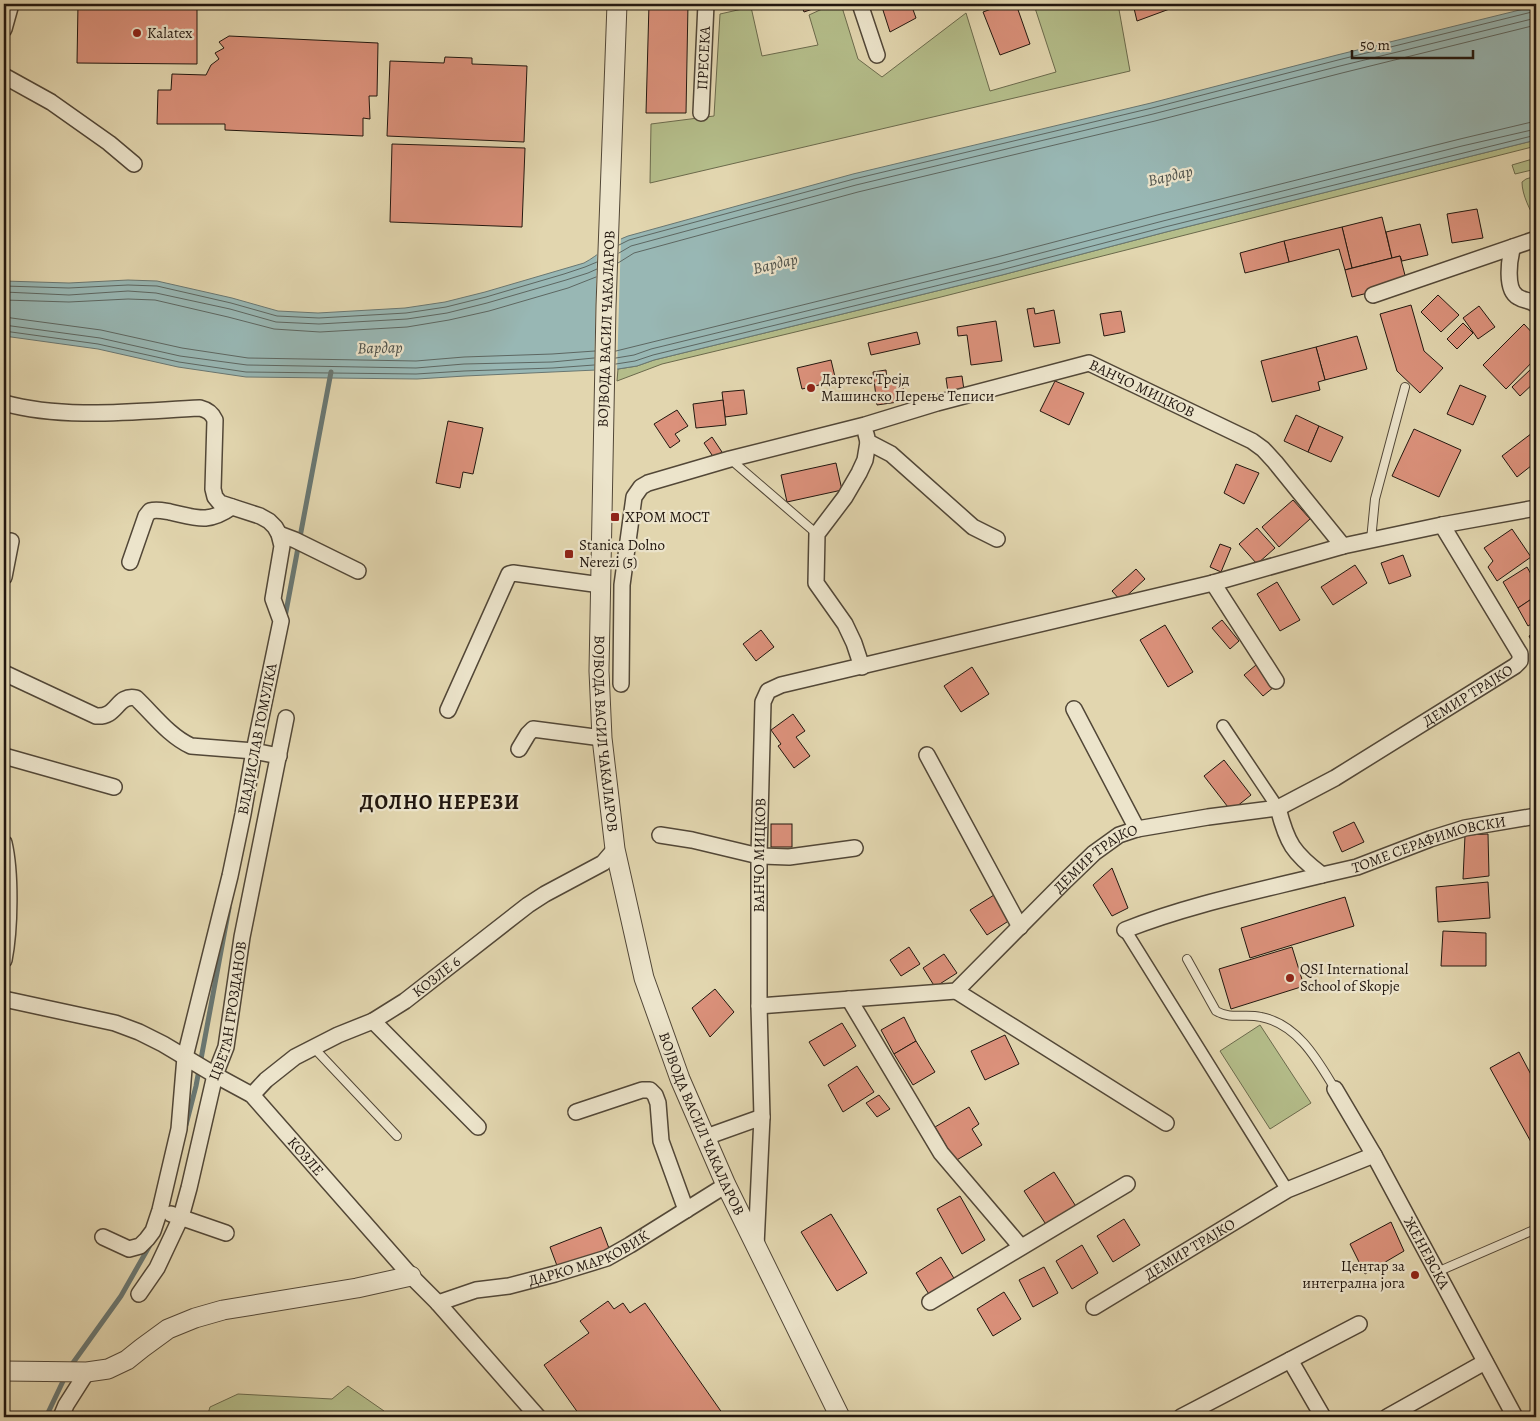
<svg xmlns="http://www.w3.org/2000/svg" width="1540" height="1421" viewBox="0 0 1540 1421" font-family="Alegreya,serif">
	<rect width="100%" height="100%" fill="#e2d6af"/>
	<filter id="stains"><feTurbulence type="fractalNoise" baseFrequency=".004" numOctaves="4"/><feColorMatrix values="0 0 0 0 .2 0 0 0 0 .09 0 0 0 0 .02 0 0 0 .5 -.17"/></filter>
	<radialGradient id="worn" r=".72"><stop offset=".6" stop-color="#630" stop-opacity="0"/><stop offset="1" stop-color="#630" stop-opacity=".3"/></radialGradient>
	<!-- green -->
	<g fill="#b4bd8a" stroke="#6b6a4c">
		<path d="M833,4H841L858,59L882,77L966,13L990,91L1056,72L1035,8L1038,4H1118L1130,71L650,183L651,124L714,116L720,14L751,7L762,56L818,45L809,15Z"/>
		<path d="M1536,140V146L937,298L662,364L617,381L618,369L637,366L654,360L1002,275L1166,232Z"/>
		<path d="M1536,158V169L1515,174L1512,165Z"/>
		<path d="M1536,176V221C1530,210 1522,195 1522,182L1526,179Z"/>
		<path d="M1260,1025L1311,1103L1270,1129L1220,1051Z"/>
		<path d="M348,1386L384,1411L390,1417H207L210,1407L238,1394L332,1399Z"/>
	</g>
	<!-- water -->
	<path fill="#98b7b4" stroke="#697772" d="M1536,6V140L1166,232L1002,275L654,360L637,366L618,369L465,376L417,379L246,377L178,367L98,349L4,336V281L69,283L128,280L157,281L232,298L278,311L318,313L405,308L445,302L485,292L584,263C599,255 611,242 628,236L853,174L1151,103L1337,55Z"/>
	<!-- pier -->
	<path fill="#e2d6af" d="M621,236L617,372H594L597,252Z"/>
	<g fill="none" stroke-linecap="round" stroke-linejoin="round">
		<!-- shore -->
		<g stroke="#5d6762" stroke-width="1">
			<path d="M619,245L629,240L854,179L1152,108L1338,60L1536,11"/>
			<path d="M619,253L631,246L856,185L1153,114L1340,66L1536,18"/>
			<path d="M618,263L634,253L858,192L1155,121L1342,73L1536,25"/>
			<path d="M4,286L69,288L128,285L157,286L231,303L277,316L319,318L406,313L446,307L486,297L564,274L585,267L597,262"/>
			<path d="M4,292L69,295L128,291L156,293L230,309L276,322L319,324L407,319L447,313L487,303L566,280L588,273L597,269"/>
			<path d="M4,300L69,302L128,299L155,300L228,317L274,329L320,332L407,327L449,320L489,311L568,288L596,277"/>
			<path d="M4,317L101,330L182,348L248,358L416,361L464,357L552,354L595,351"/>
			<path d="M4,325L100,338L180,356L247,365L416,368L464,364L552,362L594,358"/>
			<path d="M4,331L98,344L179,362L246,372L416,374L464,371L553,368L594,365"/>
			<path d="M616,351L997,257L1161,214L1460,139L1536,121"/>
			<path d="M616,358L634,355L651,349L999,264L1163,221L1462,146L1536,129"/>
			<path d="M616,364L635,361L653,355L1001,270L1165,227L1536,135"/>
		</g>
		<!-- stream -->
		<g stroke="#697772" stroke-width="5">
			<path d="M285,617L331,372"/>
			<path d="M186,1125L196,1086L229,908"/>
			<path d="M70,1367L121,1296L150,1245"/>
			<path d="M46,1417L65,1377"/>
		</g>
	</g>
	<!-- building -->
	<g fill="#db917b" stroke="#22170f">
		<path d="M78,4H197V64L77,63Z"/>
		<path d="M649,4H688L686,113H646Z"/>
		<path d="M801,4H827L804,12Z"/>
		<path d="M881,4H911L916,18L890,32Z"/>
		<path d="M1005,4H1016L1030,44L1000,55L983,12Z"/>
		<path d="M1133,4H1183L1137,21Z"/>
		<path d="M229,36L378,43L377,96H369L370,119L363,118V136L225,130V124H157L158,90H171L172,74L206,75L211,65L219,59L215,53L224,48L219,42Z"/>
		<path d="M445,57L472,58V64L527,66L524,142L387,136L390,61L444,63Z"/>
		<path d="M392,144L525,148L522,227L390,222Z"/>
		<path d="M1477,209L1483,238L1452,243L1447,214Z"/>
		<path d="M1382,217L1392,258L1352,268L1342,227Z"/>
		<path d="M1420,224L1428,255L1402,261L1400,256L1392,258L1386,232Z"/>
		<path d="M1342,227L1352,268L1345,270L1339,249L1289,262L1284,241Z"/>
		<path d="M1284,241L1289,262L1245,273L1240,253Z"/>
		<path d="M1400,256L1407,283L1352,297L1345,270Z"/>
		<path d="M1438,295L1459,315L1441,332L1421,312Z"/>
		<path d="M1411,305L1424,351L1443,368L1420,393L1397,371L1380,314Z"/>
		<path d="M1479,306L1495,327L1478,339L1463,318Z"/>
		<path d="M1034,308L1035,314L1054,310L1060,343L1034,347L1027,309Z"/>
		<path d="M1121,311L1125,332L1104,336L1100,314Z"/>
		<path d="M996,321L1002,361L971,365L967,335L958,336L957,327Z"/>
		<path d="M1463,323L1473,333L1457,349L1447,339Z"/>
		<path d="M1524,324L1536,337V358L1506,389L1483,365Z"/>
		<path d="M917,332L920,344L871,355L868,343Z"/>
		<path d="M1357,336L1367,369L1325,380L1316,347Z"/>
		<path d="M1316,347L1325,380L1318,382L1320,390L1272,402L1261,361Z"/>
		<path d="M831,360L836,381L802,389L797,368Z"/>
		<path d="M1531,369L1536,374V381L1520,396L1512,387Z"/>
		<path d="M886,370L887,381L902,380L905,401L877,405L873,372Z"/>
		<path d="M962,376L964,390L948,392L946,378Z"/>
		<path d="M1055,381L1084,393L1069,425L1040,411Z"/>
		<path d="M1460,385L1486,396L1473,425L1447,414Z"/>
		<path d="M744,390L747,414L725,417L722,392Z"/>
		<path d="M723,400L726,425L696,428L693,404Z"/>
		<path d="M677,410L688,426L675,434L680,441L670,448L654,424Z"/>
		<path d="M1296,415L1319,426L1308,452L1284,441Z"/>
		<path d="M448,421L483,428L473,474L463,472L460,488L436,483Z"/>
		<path d="M1319,426L1343,437L1331,462L1308,452Z"/>
		<path d="M1414,429L1461,450L1439,497L1392,476Z"/>
		<path d="M1536,430V462L1517,477L1502,456Z"/>
		<path d="M712,437L722,452L714,458L704,443Z"/>
		<path d="M836,463L842,490L787,502L781,475Z"/>
		<path d="M1236,464L1259,473L1244,504L1224,493Z"/>
		<path d="M1293,500L1310,519L1279,547L1262,527Z"/>
		<path d="M1257,528L1275,548L1257,564L1239,544Z"/>
		<path d="M1512,529L1531,557L1497,581L1488,567L1493,561L1484,548Z"/>
		<path d="M1220,544L1231,548L1221,572L1210,567Z"/>
		<path d="M1403,555L1411,576L1389,584L1381,563Z"/>
		<path d="M1355,565L1367,583L1333,605L1321,587Z"/>
		<path d="M1527,567L1536,583V596L1518,608L1503,582Z"/>
		<path d="M1136,569L1145,579L1121,601L1112,591Z"/>
		<path d="M1277,582L1300,620L1280,631L1257,594Z"/>
		<path d="M1536,596V621L1528,626L1518,608Z"/>
		<path d="M1222,620L1239,641L1230,649L1212,628Z"/>
		<path d="M1165,625L1193,672L1168,687L1140,640Z"/>
		<path d="M761,630L774,647L756,661L743,644Z"/>
		<path d="M1536,632V650L1529,636Z"/>
		<path d="M1256,665L1274,687L1263,696L1244,675Z"/>
		<path d="M972,667L989,694L961,712L944,686Z"/>
		<path d="M793,714L805,731L796,737L810,756L794,768L778,746L781,744L771,730Z"/>
		<path d="M1224,760L1251,795L1231,811L1204,776Z"/>
		<path d="M1354,822L1364,842L1342,852L1333,832Z"/>
		<rect x="771" y="824" width="21" height="23"/>
		<path d="M1488,834L1489,876L1463,879L1465,835Z"/>
		<path d="M1112,868L1128,908L1112,916L1093,885Z"/>
		<path d="M1488,882L1490,918L1438,922L1436,887Z"/>
		<path d="M994,895L1010,920L987,935L970,910Z"/>
		<path d="M1345,897L1354,926L1250,958L1241,928Z"/>
		<path d="M1443,931L1486,933V966H1441Z"/>
		<path d="M909,947L920,964L901,976L890,960Z"/>
		<path d="M1292,947L1304,986L1231,1009L1219,969Z"/>
		<path d="M944,954L957,973L935,987L923,968Z"/>
		<path d="M715,989L734,1012L710,1037L692,1008Z"/>
		<path d="M904,1017L916,1041L894,1054L881,1030Z"/>
		<path d="M842,1023L856,1046L824,1066L809,1042Z"/>
		<path d="M1005,1035L1019,1064L985,1080L971,1051Z"/>
		<path d="M916,1041L935,1072L913,1085L894,1054Z"/>
		<path d="M1519,1052L1536,1084V1151L1490,1068Z"/>
		<path d="M857,1066L874,1092L843,1112L828,1085Z"/>
		<path d="M879,1095L890,1109L877,1117L866,1103Z"/>
		<path d="M969,1107L979,1124L972,1129L982,1145L955,1161L935,1127Z"/>
		<path d="M1054,1172L1077,1208L1047,1226L1024,1191Z"/>
		<path d="M960,1196L985,1240L962,1254L937,1209Z"/>
		<path d="M831,1214L867,1273L837,1291L801,1232Z"/>
		<path d="M1124,1219L1140,1245L1113,1262L1097,1236Z"/>
		<path d="M1391,1222L1404,1251L1365,1274L1350,1244Z"/>
		<path d="M601,1227L610,1251L559,1271L550,1247Z"/>
		<path d="M1082,1245L1098,1273L1072,1289L1056,1261Z"/>
		<path d="M941,1257L955,1280L930,1296L916,1273Z"/>
		<path d="M1044,1267L1058,1293L1033,1307L1019,1280Z"/>
		<path d="M1004,1292L1021,1319L993,1336L977,1309Z"/>
		<path d="M608,1301L614,1309L623,1303L630,1313L645,1303L725,1417H581L544,1365L589,1333L580,1321Z"/>
	</g>
	<g fill="none" stroke-linecap="round" stroke-linejoin="round">
		<defs>
			<g id="service">
				<path d="M730,459L817,534"/>
				<path d="M1371,540L1375,499L1405,387"/>
				<path d="M1187,959L1216,1011C1232,1020 1244,1013 1261,1017C1298,1024 1318,1061 1335,1089"/>
				<path d="M313,1047L397,1136"/>
				<path d="M1437,1272L1536,1229"/>
			</g>
			<g id="pedestrian">
				<path d="M1223,726L1278,808"/>
				<path d="M1125,930L1287,1190"/>
			</g>
			<g id="minor">
				<path d="M860,4L877,55"/>
				<path d="M4,29L11,4"/>
				<path d="M4,76L51,102L109,143L134,164"/>
				<path id="s1" d="M701,113L706,4"/>
				<path d="M1513,247C1509,259 1505,290 1518,297C1524,301 1531,300 1536,305"/>
				<path d="M1373,295L1536,239"/>
				<path d="M4,403C65,420 137,411 200,408C208,410 212,413 215,420L213,489L215,497L220,503L260,516L269,521L275,527L279,534L282,546L273,599L281,621L254,751L243,814L230,876L185,1057L179,1129L160,1210L153,1231L147,1239L140,1246L129,1249L103,1237"/>
				<path d="M866,434L868,442L891,454L973,527L997,539"/>
				<path d="M279,534L295,540L358,571"/>
				<path d="M130,562L146,516L150,511C157,509 164,511 170,512C197,518 208,524 232,507"/>
				<path d="M4,577L11,541"/>
				<path d="M1213,583L1276,681"/>
				<path d="M862,667L854,643L845,624L816,583L817,534L845,497L859,473L865,460L868,442"/>
				<path d="M4,673L96,716C118,718 116,694 136,698C153,714 169,736 191,746L254,751L279,756"/>
				<path id="s2" d="M621,684L622,585L634,497L641,487L648,483L730,459L865,425L937,403L1089,363L1252,441L1263,449L1275,462L1343,546"/>
				<path d="M1074,709L1137,829"/>
				<path d="M448,710L509,574L513,573L601,585"/>
				<path d="M519,749L528,734L533,729L602,738"/>
				<path d="M927,755L1020,927"/>
				<path d="M4,756L114,787"/>
				<path id="s3" d="M1278,808C1287,843 1293,853 1322,875L1357,867L1430,839L1465,828L1536,816"/>
				<path d="M660,835L692,840L759,856L789,857L855,848"/>
				<path d="M4,843C11,873 10,930 4,960"/>
				<path d="M1125,930C1188,905 1257,891 1322,875"/>
				<path d="M956,991L1166,1123"/>
				<path id="s4" d="M4,999L115,1023L139,1032L163,1044L215,1075L252,1095L411,1276L438,1303L538,1417"/>
				<path d="M849,999L941,1153L1021,1247"/>
				<path id="s5" d="M759,1006L956,991L1066,880L1094,853L1119,835L1137,829L1208,817L1278,808L1335,778L1515,666L1520,661V654L1442,525"/>
				<path d="M373,1021L478,1127"/>
				<path id="s6" d="M1335,1089L1374,1155L1515,1417"/>
				<path id="s7" d="M252,1095L266,1080L295,1057L338,1035L373,1021L405,1001L528,905L545,894L603,863L615,849"/>
				<path d="M576,1112L642,1090H650L655,1095L658,1103L661,1141L686,1210"/>
				<path d="M706,1137L762,1117"/>
				<path d="M171,1214L226,1233"/>
				<path id="s8" d="M756,1246L762,1117L759,1006V856L763,702L768,691L781,685L1213,583L1343,546L1442,525L1536,508"/>
				<path id="s9" d="M139,1294L157,1268L181,1217L189,1188L215,1075L226,1047L242,937L286,718"/>
				<path d="M930,1302L1127,1184"/>
				<path id="s10" d="M438,1303L476,1290L509,1286L555,1274L607,1258L630,1245L726,1185"/>
				<path id="s11" d="M1094,1307L1287,1190L1374,1155"/>
				<path d="M1290,1360L1323,1417"/>
				<path d="M61,1417L66,1405L87,1372"/>
				<path d="M1181,1417L1359,1324"/>
				<path d="M1387,1417L1485,1362"/>
			</g>
			<g id="tertiary">
				<path id="s12" d="M617,4L606,306L599,671L602,738L615,849L644,978L680,1079L726,1185L840,1417"/>
				<path d="M4,1371L87,1372L108,1369L127,1360L142,1348L168,1329L195,1318L223,1310L357,1288L411,1276"/>
			</g>
		</defs>
		<!-- service casing -->
		<use href="#service" stroke="#524737" stroke-width="10"/>
		<!-- pedestrian casing -->
		<use href="#pedestrian" stroke="#524737" stroke-width="14"/>
		<!-- minor casing -->
		<use href="#minor" stroke="#524737" stroke-width="18"/>
		<!-- tertiary casing -->
		<use href="#tertiary" stroke="#524737" stroke-width="21"/>
		<!-- service -->
		<use href="#service" stroke="#ece4cb" stroke-width="8"/>
		<!-- pedestrian -->
		<use href="#pedestrian" stroke="#ece4cb" stroke-width="11"/>
		<!-- minor -->
		<use href="#minor" stroke="#ece4cb" stroke-width="15"/>
		<!-- tertiary -->
		<use href="#tertiary" stroke="#ece4cb" stroke-width="19"/>
	</g>
	<!-- markers -->
	<g fill="#8f2418" stroke="#ece4cb" stroke-width="2">
		<circle cx="137" cy="33" r="5"/>
		<circle cx="811" cy="388" r="5"/>
		<rect x="610" y="512" width="10" height="10" rx="2.5"/>
		<rect x="564" y="549" width="10" height="10" rx="2.5"/>
		<circle cx="1290" cy="978" r="5"/>
		<circle cx="1415" cy="1275" r="5"/>
	</g>
	<g text-anchor="middle" stroke-width="4.5" stroke-linejoin="round" paint-order="stroke">
		<!-- poi labels -->
		<g font-size="15" fill="#22170f" stroke="#ece4cb" text-anchor="start">
			<text x="147" y="38">Kalatex</text>
			<text x="821" y="384">Дартекс Трејд<tspan x="821" dy="17">Машинско Перење Теписи</tspan></text>
			<text x="625" y="522">ХРОМ МОСТ</text>
			<text x="579" y="550">Stanica Dolno<tspan x="579" dy="17">Nerezi (5)</tspan></text>
			<text x="1300" y="974">QSI International<tspan x="1300" dy="17">School of Skopje</tspan></text>
			<text x="1405" y="1271" text-anchor="end">Центар за<tspan x="1405" dy="17">интегрална јога</tspan></text>
		</g>
		<!-- street labels -->
		<g font-size="15" fill="#22170f" stroke="#ece4cb">
			<text dy="5" stroke="none"><textPath href="#s1" startOffset="55">ПРЕСЕКА</textPath></text>
			<text transform="translate(606 329) rotate(-88)" y="5">ВОЈВОДА ВАСИЛ ЧАКАЛАРОВ</text>
			<text dy="5" stroke="none"><textPath href="#s2" startOffset="724">ВАНЧО МИЦКОВ</textPath></text>
			<text dy="5" stroke="none"><textPath href="#s5" startOffset="806">ДЕМИР ТРАЈКО</textPath></text>
			<text dy="5" stroke="none"><textPath href="#s12" startOffset="730">ВОЈВОДА ВАСИЛ ЧАКАЛАРОВ</textPath></text>
			<text transform="translate(257 739) rotate(-79)" y="5">ВЛАДИСЛАВ ГОМУЛКА</text>
			<text dy="5" stroke="none"><textPath href="#s3" startOffset="194">ТОМЕ СЕРАФИМОВСКИ</textPath></text>
			<text dy="5" stroke="none"><textPath href="#s8" startOffset="391">ВАНЧО МИЦКОВ</textPath></text>
			<text dy="5" stroke="none"><textPath href="#s5" startOffset="391">ДЕМИР ТРАЈКО</textPath></text>
			<text dy="5" stroke="none"><textPath href="#s7" startOffset="221">КОЗЛЕ 6</textPath></text>
			<text dy="5" stroke="none"><textPath href="#s9" startOffset="300">ЦВЕТАН ГРОЗДАНОВ</textPath></text>
			<text dy="5" stroke="none"><textPath href="#s12" startOffset="1135">ВОЈВОДА ВАСИЛ ЧАКАЛАРОВ</textPath></text>
			<text dy="5" stroke="none"><textPath href="#s4" startOffset="350">КОЗЛЕ</textPath></text>
			<text dy="5" stroke="none"><textPath href="#s11" startOffset="112">ДЕМИР ТРАЈКО</textPath></text>
			<text dy="5" stroke="none"><textPath href="#s6" startOffset="188">ЖЕНЕВСКА</textPath></text>
			<text dy="5" stroke="none"><textPath href="#s10" startOffset="158">ДАРКО МАРКОВИЌ</textPath></text>
		</g>
		<!-- water labels -->
		<g font-size="16" font-style="italic" fill="#4b4f49" stroke="#ece4cb">
			<text transform="translate(1170 175) rotate(-13)" y="6">Вардар</text>
			<text transform="translate(775 263) rotate(-13)" y="6">Вардар</text>
			<text transform="translate(380 347) rotate(-1)" y="6">Вардар</text>
		</g>
		<!-- district labels -->
		<g font-size="20" font-weight="bold" letter-spacing="1" fill="#22170f" stroke="#ece4cb">
			<text x="440" y="809">ДОЛНО НЕРЕЗИ</text>
		</g>
	</g>
	<!-- margin -->
	<rect width="1540" height="1421" fill="none" stroke="#e2d6af" stroke-width="20"/>
	<rect x="5" y="5" width="1530" height="1411" fill="none" stroke="#22170f" stroke-width="2.5"/>
	<rect x="10" y="10" width="1520" height="1401" fill="none" stroke="#22170f"/>
	<!-- scale -->
	<path d="M1352 50v8h121v-8" fill="none" stroke="#22170f" stroke-width="2.5"/>
	<text x="1360" y="50" font-size="15" fill="#22170f" stroke="#ece4cb" stroke-width="4" paint-order="stroke">50 m</text>
	<rect width="100%" height="100%" filter="url(#stains)"/>
	<rect width="100%" height="100%" fill="url(#worn)"/>
</svg>
